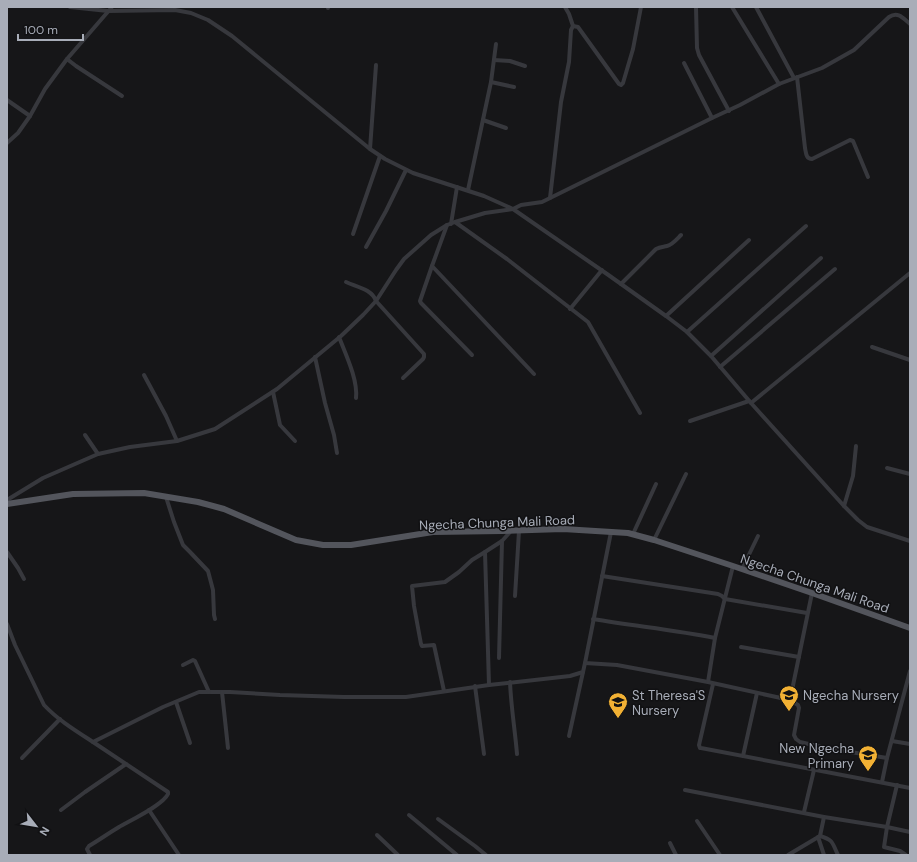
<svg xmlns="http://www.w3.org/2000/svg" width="917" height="862" viewBox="0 0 917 862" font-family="'DM Sans',sans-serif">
	<rect width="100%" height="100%" fill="#161618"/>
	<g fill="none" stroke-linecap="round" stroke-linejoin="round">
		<!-- minor -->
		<g stroke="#37383d" stroke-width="4">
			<path d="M70,7L108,11L175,10L191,13L208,20L232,36L370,149L385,159L413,173L484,196L513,209L607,274L666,316L687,332L711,356L751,403L844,506L858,520L867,527L910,541"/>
			<path d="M328,7V8"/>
			<path d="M696,7L697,48L699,55L729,111"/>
			<path d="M732,7L779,84"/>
			<path d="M756,7L794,78"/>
			<path d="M573,26L578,27L619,84L621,85L623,83L633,49L641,7"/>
			<path d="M67,59L76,66L122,96"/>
			<path d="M494,60L510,61L525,66"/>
			<path d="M684,63L712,118"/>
			<path d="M797,77L805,148C806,153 806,159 812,159L850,140L853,141L868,177"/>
			<path d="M491,82L514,87"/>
			<path d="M7,100L30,116"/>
			<path d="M483,120L506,128"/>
			<path d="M7,143L18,133L30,116L45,89L67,59L112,7"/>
			<path d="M370,149L376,65"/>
			<path d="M468,190L491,82L496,44"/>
			<path d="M550,198L561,102L569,62L571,30L573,26L569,14L565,7"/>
			<path d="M455,222L507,259L588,322L640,413"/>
			<path d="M451,224L457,187"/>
			<path d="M447,225L432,266L534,374"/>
			<path d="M353,234L380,156"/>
			<path d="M366,247L386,211L406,170"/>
			<path d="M432,266L420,301L421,303L472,355"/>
			<path d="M346,282C357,287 372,289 376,301L424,354V357L423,359L403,378"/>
			<path d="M621,284L656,249C660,247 663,247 667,246C672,245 677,239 681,235"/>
			<path d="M570,309L602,270"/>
			<path d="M666,316L749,240"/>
			<path d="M687,332L806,226"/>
			<path d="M339,337C346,355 358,380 356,398"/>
			<path d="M872,347L910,360"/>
			<path d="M711,356L821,258"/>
			<path d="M315,357L325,403L334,435L337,453"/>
			<path d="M720,367L835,269"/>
			<path d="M144,375L166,416L177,441"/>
			<path d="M273,392L280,425L295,441"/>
			<path d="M751,403L910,273"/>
			<path d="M690,421L749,401"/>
			<path d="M85,435L98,454"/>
			<path d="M887,468L910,474"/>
			<path d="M166,497L174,522L183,545L190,552L208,571L213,590L214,615L215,619"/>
			<path d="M7,500L43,478L98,454L130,447L177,441L215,429L277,389L341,336L363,315L376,301L396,270L404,259L431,235L447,225L455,222L485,213L513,209L521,205L542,202L712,118L740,105L779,84L822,68L854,50L889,17C898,11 903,18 910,24"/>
			<path d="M844,506L853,476L856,446"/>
			<path d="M611,532L585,663L617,665L708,682L790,700L798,705L799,708L794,735L796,739L800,742L826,748L887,758"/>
			<path d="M633,534L656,484"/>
			<path d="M654,540L686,474"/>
			<path d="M7,552L18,568L24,579"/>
			<path d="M742,569L758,536"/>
			<path d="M602,576L718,594L722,596L725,599L807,613"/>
			<path d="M515,596L519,531"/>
			<path d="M593,619C634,626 675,630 715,638"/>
			<path d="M7,624L15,645L44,705C58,720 76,731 93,742L163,707L199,692H230L280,695L344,697H406L489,685L570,676L583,672L585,663"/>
			<path d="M741,647L799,657"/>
			<path d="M499,658L502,541"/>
			<path d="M183,665L193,660L195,661L209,692"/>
			<path d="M510,682C511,707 515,730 517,754"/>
			<path d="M708,682L715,638L733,566"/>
			<path d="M713,684L699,745L700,748H701L910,788"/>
			<path d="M489,685L485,552L502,541L511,531"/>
			<path d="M475,686L484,754"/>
			<path d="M444,691L434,645L422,646L421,644L414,606L412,586L445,582L459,572L472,560L485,552"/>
			<path d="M222,692L228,748"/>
			<path d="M790,700L812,593"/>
			<path d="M176,702L190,743"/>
			<path d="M569,736L583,672"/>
			<path d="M892,741L910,744"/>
			<path d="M743,756L757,693"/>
			<path d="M22,758L60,719"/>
			<path d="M882,782L887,758L910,671"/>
			<path d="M685,790L824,817L887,827L897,785"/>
			<path d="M61,810L85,792L126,764"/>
			<path d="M149,810L179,855"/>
			<path d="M804,812L814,770"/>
			<path d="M409,815L457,855"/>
			<path d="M438,819L475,846L486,855"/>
			<path d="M697,821L720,855"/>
			<path d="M377,835L398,855"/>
			<path d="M820,836C834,840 832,843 838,855"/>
			<path d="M818,837L824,855"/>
			<path d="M670,843L676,855"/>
			<path d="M90,855L87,849L89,846C99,840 109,833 119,827C131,820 163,805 168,794V792L93,742"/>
			<path d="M788,855L820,836L824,817"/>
			<path d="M906,855L900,851L884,847L887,827L910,832"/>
		</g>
		<!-- primary -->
		<path stroke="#53555c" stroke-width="6" d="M7,504L73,494L144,493L198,502L224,509L296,540L323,545H351L433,532L502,531L563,529L628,533L654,540L733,566L812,593L910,628"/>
	</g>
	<!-- icons -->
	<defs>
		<symbol id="school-pin" viewBox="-11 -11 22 30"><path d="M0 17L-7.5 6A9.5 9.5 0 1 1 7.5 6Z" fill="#f2b134" stroke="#111113"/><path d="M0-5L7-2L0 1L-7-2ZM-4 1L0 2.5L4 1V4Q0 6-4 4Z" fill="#111"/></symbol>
	</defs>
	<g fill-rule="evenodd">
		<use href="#school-pin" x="778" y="684" width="22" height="30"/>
		<use href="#school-pin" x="607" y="691" width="22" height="30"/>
		<use href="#school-pin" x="857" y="744" width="22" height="30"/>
	</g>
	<g text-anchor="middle" stroke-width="3" stroke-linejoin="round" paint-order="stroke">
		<!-- street labels -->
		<g font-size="13" fill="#a8adb8" stroke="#111113">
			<text transform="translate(497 522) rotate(-2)" y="5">Ngecha Chunga Mali Road</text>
			<text transform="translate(815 583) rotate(19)" y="5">Ngecha Chunga Mali Road</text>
		</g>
		<!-- poi labels -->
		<g font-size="13" fill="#a8adb8" stroke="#111113" text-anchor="start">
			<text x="632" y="700">St Theresa'S<tspan x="632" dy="15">Nursery</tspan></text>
			<text x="803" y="700">Ngecha Nursery</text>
			<text x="854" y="753" text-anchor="end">New Ngecha<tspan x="854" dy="15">Primary</tspan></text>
		</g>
	</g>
	<!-- border -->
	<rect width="917" height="862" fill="none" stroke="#a8adb8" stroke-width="16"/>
	<!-- north arrow -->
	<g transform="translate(36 826) rotate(121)" stroke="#111113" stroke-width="3" paint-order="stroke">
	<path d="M0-3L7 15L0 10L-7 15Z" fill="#a8adb8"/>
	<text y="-6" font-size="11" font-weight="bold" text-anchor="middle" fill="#a8adb8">N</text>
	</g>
	<!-- scale -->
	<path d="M18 34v6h65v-6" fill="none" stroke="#a8adb8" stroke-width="2"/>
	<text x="24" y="34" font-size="12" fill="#a8adb8" stroke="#111113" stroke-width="3" paint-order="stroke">100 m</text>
</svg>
